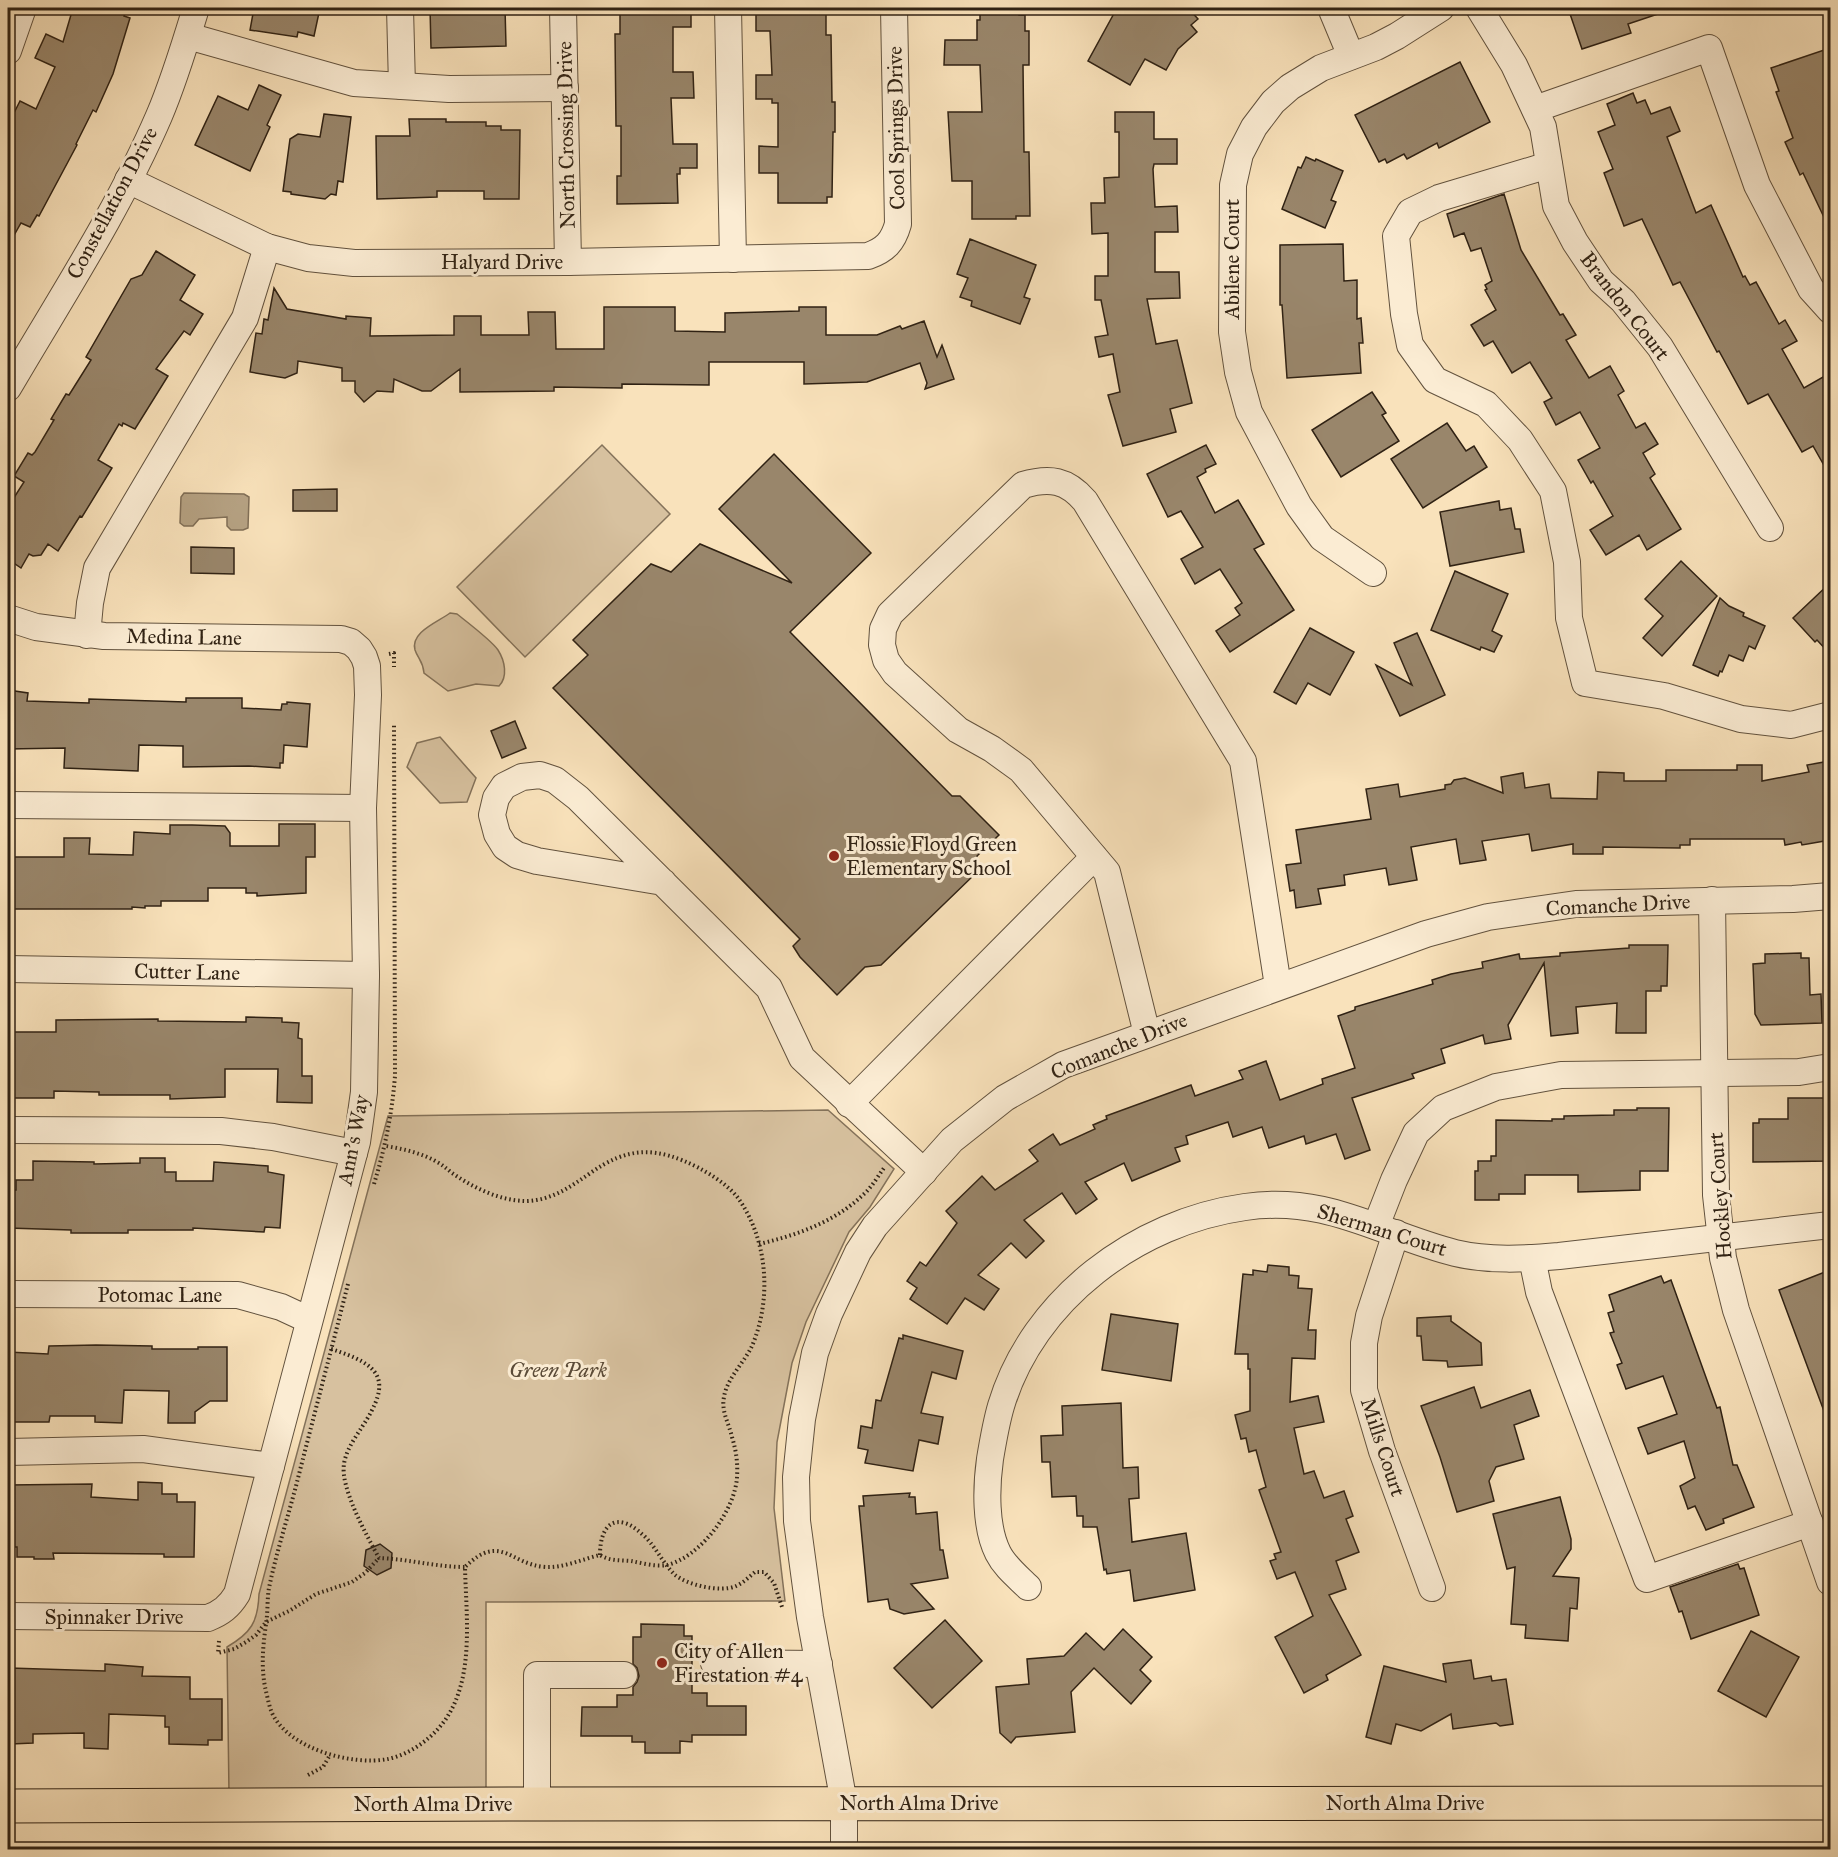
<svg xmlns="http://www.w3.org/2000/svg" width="1838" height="1857" viewBox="0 0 1838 1857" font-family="'IM FELL Great Primer',serif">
	<rect width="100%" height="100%" fill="#f9e2bb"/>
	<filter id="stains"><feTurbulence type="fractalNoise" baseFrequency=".00333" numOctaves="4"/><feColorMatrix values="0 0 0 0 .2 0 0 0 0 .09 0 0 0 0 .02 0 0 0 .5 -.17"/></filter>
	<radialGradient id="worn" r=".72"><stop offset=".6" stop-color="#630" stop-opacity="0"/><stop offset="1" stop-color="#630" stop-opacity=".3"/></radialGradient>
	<!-- green -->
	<g fill="#d7c19f" stroke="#84725a" stroke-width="1.5">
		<path d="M602,445L670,514L525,657L457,587Z"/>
		<path d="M450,613L457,614C467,622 492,641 498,650C505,661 508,677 499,686L476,684L448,691L424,673C423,661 418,659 415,650C410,632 438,622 450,613Z"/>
		<path d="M440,737L476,778L467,802L440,803L407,767L417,743Z"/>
		<path d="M828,1110L894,1169L870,1207L849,1232L806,1322L792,1363L777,1442L774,1508L785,1601L486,1602V1793L229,1794L227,1647C251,1633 258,1622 259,1594L388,1116Z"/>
	</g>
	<!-- water -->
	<path fill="#b5a182" stroke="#806e56" stroke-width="1.5" d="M184,493L244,494L249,497L248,528L243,530H231L227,526V517L199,519L193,526H184L180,523L181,497Z"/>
	<!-- building -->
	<g fill="#99866b" stroke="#302214" stroke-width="1.5">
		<path d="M73,8H127L124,16L130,18L113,74L96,112L93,110L76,144L77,145L39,216L37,215L30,227L21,223L8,246V125L20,101L36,109L55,67L35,58L46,34L63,42Z"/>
		<path d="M254,8H320L314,36L298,32L297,37L250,30Z"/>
		<path d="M430,8H505L506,46L431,48Z"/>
		<path d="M620,8H691V27H673V72H693L694,98H671L673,144H697V168H680V174H677L678,203L617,204V176H621V126H616L615,34H620Z"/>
		<path d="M756,8H826V35H831L832,102H835V132H833L832,197H827V203H778V173H759V146L778,147V103H772V99H756V75H772L770,31H756Z"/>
		<path d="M980,8H1019V15H1025V31H1029V65H1023L1024,152H1029L1030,216H1016V219H972V181H952L948,112H982L980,65H944L945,40H977V20H980Z"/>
		<path d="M1117,8H1188L1198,19L1191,25L1197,32L1178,49L1166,70L1145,59L1130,85L1088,61Z"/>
		<path d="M1568,8H1667V11L1628,24L1631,33L1582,49Z"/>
		<path d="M1830,48V230L1803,173L1800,175L1785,142L1793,138L1776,92L1779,91L1771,68Z"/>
		<path d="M1460,62L1490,122L1439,148L1437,143L1407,159L1404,154L1387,163L1385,159L1379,162L1355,115Z"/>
		<path d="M259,85L281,95L267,125L270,127L250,171L195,145L218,96L248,110Z"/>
		<path d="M1633,93L1637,103L1645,100L1651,114L1670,107L1680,131L1667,137L1696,213L1711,205L1743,277L1745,276L1750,285L1756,282L1779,324L1785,320L1797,341L1782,349L1804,388L1830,373V476L1813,446L1802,452L1768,394L1748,404L1719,351L1717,352L1680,282L1673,285L1642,219L1624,226L1604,173L1613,169L1598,132L1615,125L1607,104Z"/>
		<path d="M1115,112H1154V139H1177V164H1154L1153,169L1155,207L1177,206L1178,232H1155V272H1179L1180,298L1147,299L1156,344L1177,340L1192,403L1170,409L1176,432L1123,446L1108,395L1120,392L1113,354L1099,357L1095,337L1108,335L1101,300H1095V276H1108V233L1092,234L1091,203H1105L1104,178L1119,177V132H1115Z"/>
		<path d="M324,114L351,117L343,182L338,181L336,195L331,194L325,199L291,194V192L283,191L290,139L298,134L320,137Z"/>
		<path d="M409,119H446V122H486V126H501V130H520L519,199H484V191H437V197L377,199L376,136H410Z"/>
		<path d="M1306,157L1315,161L1316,159L1343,171L1331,200L1336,202L1325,228L1282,209L1298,167L1301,168Z"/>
		<path d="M1504,194L1521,250L1560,315L1563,314L1576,335L1566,340L1589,378L1610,366L1624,391L1618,395L1636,428L1645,423L1658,444L1643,453L1655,474L1650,478L1681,529L1647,550L1639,535L1606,555L1590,530L1613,516L1593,481L1591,483L1578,460L1600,448L1580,412L1556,425L1544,402L1552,398L1530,362L1512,373L1493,341L1484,346L1471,325L1496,310L1485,290L1487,289L1485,285L1492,281L1481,248L1471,251L1464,233L1454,237L1447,214Z"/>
		<path d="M970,239L1036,265L1024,297L1030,299L1020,324L971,306L972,301L960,297L968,278L957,274Z"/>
		<path d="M1343,244L1344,281L1357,280V319L1361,318L1363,343H1359L1361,373L1287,378L1282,305H1280V245Z"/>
		<path d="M156,251L195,275L180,300L203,314L190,335L184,331L156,369L168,376L135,429L123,423L122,426L119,424L98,460L112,468L82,517L80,516L58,551L48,544L41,555L33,556L29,554L21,568L8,559V507L24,482L14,476L28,453L32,455L35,452L54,420L51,419L66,394L69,395L91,360L86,357L131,279L142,275Z"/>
		<path d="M274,288L287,309L346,319V316L371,318L370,336L454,335V316H481V335H529L528,312H555L556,349H604V307H675V331L725,332V313L799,311V307H826V335H877L900,326L902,329L924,321L937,357L942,345L954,379L925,389L927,383L920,363L867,382L804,384V362H709V385L622,384V388L554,387V391L460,392V369L431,391H422L394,379L393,392L377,391L364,402L355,392V381H342V368L298,361L297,373L285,378L250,372L256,333L262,334L264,319L268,320Z"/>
		<path d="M1372,392L1386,413L1382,415L1399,441L1341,477L1312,430Z"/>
		<path d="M1447,423L1466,451L1474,446L1487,467L1423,508L1391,459Z"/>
		<path d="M1206,445L1216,464L1205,469L1206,472L1197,477L1215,513L1238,500L1264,544L1254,549L1294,610L1230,652L1216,631L1240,615L1235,608L1242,603L1220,569L1195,584L1181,559L1203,547L1181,511L1168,517L1147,474Z"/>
		<path d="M774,454L871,553L790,632L952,796H960L999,835L977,856L975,874L881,965L865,967L837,995L800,957L793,946L800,939L553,688L588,655L573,640L651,564L671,572L700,544L792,583L719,509Z"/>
		<path d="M337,489V511H293V490Z"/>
		<path d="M1499,501L1500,510L1511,508L1515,529H1520L1524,552L1450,566L1440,512Z"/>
		<path d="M191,547L234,548V574L191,573Z"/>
		<path d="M1681,561L1717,596L1662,656L1643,638L1663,616L1645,599Z"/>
		<path d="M1455,571L1508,594L1492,631L1502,636L1494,652L1481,647L1480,650L1431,630Z"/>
		<path d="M1830,583V654L1817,640L1815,642L1793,618Z"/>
		<path d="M1720,598L1729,606L1744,613L1743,616L1765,626L1755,649L1749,646L1743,661L1729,655L1722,672L1720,671L1718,676L1693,665Z"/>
		<path d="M1310,628L1354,652L1330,695L1308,683L1296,704L1274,692Z"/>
		<path d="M1417,633L1445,695L1400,716L1376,665L1412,685L1394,643Z"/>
		<path d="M8,690L28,693L27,701L89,703V699L186,702V698H242V708L281,710L282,704H287V702L310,704L307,747L284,745L283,763H280V768L249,766L183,767V746L139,745L138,771L64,768L65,748L8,749Z"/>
		<path d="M515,721L526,748L502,758L491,731Z"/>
		<path d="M1830,761V840L1802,845L1801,842L1785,845L1784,839H1690V845H1680V848L1603,847V854H1573V844L1532,851L1529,834L1482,841L1486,860L1460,864L1456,839L1411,847L1417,880L1389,885L1386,868L1344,875L1345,885L1318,889L1321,904L1296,908L1294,890L1290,891L1286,865L1301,863L1296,830L1371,819L1366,789L1398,784L1400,797L1445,789V785L1451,784L1454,780L1465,778L1503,793L1501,777L1523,773L1525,788L1549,784L1551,798L1597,799L1598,772L1624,773V781H1666V770H1737V765H1762V781L1809,772L1807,765Z"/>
		<path d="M279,824H315V857H306V893L257,896V893H246V888H208V901H161V906H145V908L132,907V909H8V857H64V838H90L89,854L133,855L134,832L170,834V825H192L225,826L230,833V846H279Z"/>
		<path d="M1629,945H1668L1667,986H1661V991H1646V1033H1616L1617,1003L1576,1007L1578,1033L1551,1036L1544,963L1508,1025L1511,1039L1485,1044L1483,1035L1441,1049L1445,1063L1412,1074L1414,1078L1352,1098L1370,1150L1345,1159L1336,1134L1306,1144L1304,1136L1269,1148L1262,1127L1233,1137L1228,1122L1186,1136L1188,1144L1175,1148L1180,1161L1132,1181L1124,1163L1085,1182L1097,1199L1076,1214L1062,1193L1024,1220L1044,1241L1026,1258L1011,1243L978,1275L999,1289L984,1310L965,1298L947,1324L910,1299L917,1288L907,1281L920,1262L926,1266L957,1223L946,1211L982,1176L995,1190L1038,1161L1029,1150L1053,1134L1060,1145L1095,1129L1093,1125L1107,1119L1106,1116L1191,1085L1195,1096L1243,1079L1239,1071L1266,1061L1280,1100L1323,1084L1322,1079L1355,1068L1338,1016L1355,1010V1007L1433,984L1432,980L1451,974L1483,968L1482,962L1519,954L1520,959L1560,956V953L1629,948Z"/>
		<path d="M1801,953V958H1809L1810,995L1821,994L1822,1023L1761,1025L1755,1014L1753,964L1765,963V954Z"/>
		<path d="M246,1017L282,1018V1022L299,1023L298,1038L302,1039V1076H312V1103L277,1102L278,1069H225V1097L170,1099V1095H99V1092L54,1091V1098H8V1032H56V1020L158,1019V1021L246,1022Z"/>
		<path d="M1788,1098H1830V1161L1753,1162V1123H1759V1119H1788Z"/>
		<path d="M1637,1108H1669L1668,1171H1640V1190L1578,1192V1175H1525V1194H1499V1200H1475V1171H1478V1161H1491V1156H1496V1120L1552,1121V1119H1564V1116L1614,1115V1110H1637Z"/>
		<path d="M140,1158H165V1172H176V1181H213L214,1162L268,1166V1172L284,1175L280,1228L265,1227L264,1232L193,1228V1230H128V1233H71V1230L8,1228V1190H16V1180H33V1161L94,1162V1164L140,1163Z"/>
		<path d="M1268,1265L1289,1267V1275L1299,1276L1298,1288L1312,1289L1308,1330H1316L1315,1359L1292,1358L1290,1402L1318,1396L1324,1422L1294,1428L1304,1474L1314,1471L1324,1498L1344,1491L1353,1516L1346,1519L1359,1552L1336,1561L1346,1589L1329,1595L1361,1655L1326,1675L1328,1680L1304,1693L1275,1637L1313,1616L1295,1572L1277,1579L1270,1561L1276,1559L1274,1554L1281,1552L1259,1490L1266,1487L1256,1450L1249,1452L1246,1438L1241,1439L1235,1415L1250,1411V1369H1248V1354H1235L1243,1274L1253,1275V1270L1267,1272Z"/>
		<path d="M1830,1270V1421L1828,1422L1779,1290Z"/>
		<path d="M1661,1276L1664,1283L1671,1280L1717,1408L1720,1407L1733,1465H1737L1754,1507L1723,1519L1724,1523L1706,1530L1695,1506L1688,1509L1680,1486L1695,1478L1684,1441L1648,1454L1638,1428L1677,1414L1663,1376L1626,1389L1617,1365L1622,1363L1610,1333L1614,1332L1608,1313L1614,1311L1609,1295Z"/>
		<path d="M1111,1314L1178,1324L1171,1381L1102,1370Z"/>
		<path d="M1451,1316V1321L1481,1343L1482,1365L1448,1367L1447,1361L1423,1360L1421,1336H1417V1318Z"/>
		<path d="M903,1335L963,1351L956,1379L932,1372L921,1413L943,1417L938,1444L919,1440L913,1471L865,1463L868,1450L858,1448L861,1426L872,1428L876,1400L881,1401L899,1338L903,1339Z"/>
		<path d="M96,1345L152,1346V1349H198V1347H227V1401H210L195,1412V1423H168L169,1391L124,1390L122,1423L95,1422V1416H50L49,1422H8V1352L48,1354L49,1346Z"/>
		<path d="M1474,1387L1481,1408L1530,1390L1539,1416L1514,1425L1524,1459L1496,1467L1489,1481L1494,1501L1457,1512L1440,1457L1421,1406Z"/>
		<path d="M1121,1403L1123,1468L1138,1467L1139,1498L1129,1499L1132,1542L1186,1533L1195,1590L1134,1601L1130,1570L1107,1574L1106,1569L1104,1570L1097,1527H1083V1516H1077L1076,1496L1052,1497L1050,1462H1042L1041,1436L1063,1435L1062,1406Z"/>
		<path d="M138,1482L162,1483V1494H177V1502H195L194,1557H164V1554L53,1553L54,1559H34V1557H17V1547H8V1485L92,1484L91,1497L138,1500Z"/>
		<path d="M910,1493L909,1497H915L916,1514L937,1512L940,1550H943L948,1578L911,1584L934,1609L904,1614L890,1609L888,1599L868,1602L859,1506H864L863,1496Z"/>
		<path d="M1560,1497L1571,1539V1549L1553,1576L1579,1578L1577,1609L1570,1608L1568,1641L1525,1638L1526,1625L1511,1624L1515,1567L1507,1569L1493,1514Z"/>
		<path d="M380,1544L392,1553L391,1568L377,1575L364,1566L366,1550Z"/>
		<path d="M1738,1564L1740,1569L1744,1568L1759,1615L1691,1639L1682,1611L1679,1612L1670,1587Z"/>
		<path d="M945,1620L982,1661L932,1708L894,1668Z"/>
		<path d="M641,1624L684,1625V1636H692V1693H707V1706H746V1735H692V1742L680,1741V1753H645V1742H632V1736H581L582,1707H617V1695H633V1687L637,1682L639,1676L637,1668L633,1664V1637H641Z"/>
		<path d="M1123,1629L1152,1657L1140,1670L1151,1681L1131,1704L1094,1668L1071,1692L1075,1732L1016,1737L1011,1743L1000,1733L996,1687L1029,1684L1027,1659L1064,1656L1086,1633L1104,1650Z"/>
		<path d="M1751,1631L1799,1657L1766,1717L1718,1691Z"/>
		<path d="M1471,1660L1474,1679L1491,1676L1492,1681L1506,1679L1513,1724L1500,1726L1496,1723L1453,1729L1451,1714L1421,1731L1396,1724L1391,1744L1366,1737L1384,1666L1446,1682L1443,1664Z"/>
		<path d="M105,1664L143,1667L142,1676L190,1677V1699H222V1740H208V1745L169,1744V1727H165V1716L109,1714L108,1749L84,1748V1733L33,1734V1743L11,1744L10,1668L105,1671Z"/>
	</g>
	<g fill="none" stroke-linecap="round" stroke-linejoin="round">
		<defs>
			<g id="minor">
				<path d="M400,8L402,86"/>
				<path d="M563,8L568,262"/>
				<path d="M728,8L733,259"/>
				<path d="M1331,8L1351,56"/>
				<path d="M1479,8L1514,65L1543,127L1556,206L1575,242L1601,281L1623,301L1660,347L1770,528"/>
				<path d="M188,36L354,83L449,89L565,88"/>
				<path d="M8,51L23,8"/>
				<path d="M1535,109L1709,48L1757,185L1811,289L1830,310"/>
				<path d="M1549,165L1439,198L1410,212L1396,236L1404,314L1410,345L1435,380L1486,404L1520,440L1553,491L1567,562L1569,618L1585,683L1664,696L1741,719L1791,725L1830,715"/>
				<path d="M128,180L267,247L308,258L354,263L568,262L868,256C885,250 893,242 898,224L894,8"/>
				<path d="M8,388C60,299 118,211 159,116C174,81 185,44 196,8"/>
				<path d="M1373,573L1322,538L1299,506L1249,412L1238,372L1232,332L1233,185L1240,154L1254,127L1273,102L1290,87L1321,68L1376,47L1397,36L1441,8"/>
				<path d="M8,618L36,627L104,636L341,639L351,642L359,649L364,657L367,666L368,695L363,808L366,975L364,1092L357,1142L237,1594C229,1607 221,1613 208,1618L8,1616"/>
				<path d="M87,635L90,603L97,568L245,318L267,247"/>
				<path d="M8,805L363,808"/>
				<path d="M663,882L537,861L517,855L505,847L497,834L492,815L496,798L504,786L522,777L540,775L555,780L578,798L769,988L802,1058L924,1172"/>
				<path d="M1712,900L1716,1195L1723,1258L1736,1310L1830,1582"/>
				<path d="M8,969L366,975"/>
				<path d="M1147,1034L1107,872L1021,770L992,749L958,730L895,673L886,660L882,645L883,629L890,614L1023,485C1050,477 1067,480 1085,501L1243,761L1278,986"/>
				<path d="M849,1104L1094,857"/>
				<path d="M8,1130L221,1131L273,1137L354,1153"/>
				<path d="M1376,1226L1394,1180L1416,1133L1443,1108L1496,1087L1561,1075L1799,1072L1830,1067"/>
				<path d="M1396,1233L1369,1316L1364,1343V1390L1382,1451L1432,1588"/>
				<path d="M1532,1258L1539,1292L1647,1579L1810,1523"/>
				<path d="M8,1294L238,1295L281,1307L309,1320"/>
				<path d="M8,1452L143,1449L271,1466"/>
				<path d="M1028,1587C1018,1577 1005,1567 998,1553C985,1527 986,1488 990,1459C993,1441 996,1423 1001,1406C1033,1299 1137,1222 1245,1207C1328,1195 1380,1234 1455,1253C1489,1261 1525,1259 1559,1256L1830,1225"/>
				<path d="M714,1663L819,1664"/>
				<path d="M537,1804V1675H624"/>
				<path d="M844,1850V1803L810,1617L797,1521L796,1477L802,1419L815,1353L829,1314L858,1252L875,1226L952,1140L1005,1098L1063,1065L1426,934L1488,917L1576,904L1793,899L1830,896"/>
			</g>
			<path id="major" d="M8,1806L537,1804L1830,1803"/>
		</defs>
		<!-- minor casing -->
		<use href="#minor" stroke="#62523e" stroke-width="28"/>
		<!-- major casing -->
		<use href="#major" stroke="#302214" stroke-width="35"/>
		<!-- path -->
		<g stroke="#302214" stroke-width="4" stroke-dasharray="1.5 3" stroke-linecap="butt">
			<path d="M389,654L394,653V667"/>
			<path d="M374,1184C385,1148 392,1114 395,1076L394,723"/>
			<path d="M759,1244C797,1235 835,1222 864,1194C872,1187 878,1176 884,1168"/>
			<path d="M348,1284C331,1351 313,1419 296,1486C287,1520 276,1554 269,1588C267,1599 268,1612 266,1624C263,1646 261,1665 265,1687C267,1695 269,1706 272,1713C289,1749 352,1766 388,1759C412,1754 437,1735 449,1714C474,1672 466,1614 465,1567C501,1532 510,1565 546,1567C563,1568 583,1559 600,1555C609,1561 620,1560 631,1561C642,1563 655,1567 667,1565C700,1557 735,1511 737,1477C738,1463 736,1450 732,1437C729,1424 721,1411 724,1397C727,1378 744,1363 752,1346C772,1299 768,1240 738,1198C729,1186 712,1175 699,1168C656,1146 628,1146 589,1174C570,1187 552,1200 527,1201C500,1201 474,1188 452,1173C447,1169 443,1165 437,1162C422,1153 403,1149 386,1146"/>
			<path d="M331,1349C382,1365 393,1380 362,1427C355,1438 346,1450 344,1464C340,1488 367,1536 379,1558C408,1559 436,1567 465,1567"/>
			<path d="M600,1555C600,1523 617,1511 642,1534C655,1545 662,1562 674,1574C686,1585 721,1593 736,1586C743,1583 749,1577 755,1572H764L774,1583L782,1607"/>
			<path d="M219,1641L218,1653L234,1649L246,1642L256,1635L266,1622L289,1611L316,1594L352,1582L365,1573L379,1558"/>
			<path d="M308,1775L323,1767L330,1755"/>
		</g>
		<!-- minor -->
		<use href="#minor" stroke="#fbecd3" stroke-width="26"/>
		<!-- major -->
		<use href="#major" stroke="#f9e2bb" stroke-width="33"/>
	</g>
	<!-- markers -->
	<g fill="#8f2418" stroke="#fbecd3" stroke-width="2">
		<circle cx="834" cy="856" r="6"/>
		<circle cx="662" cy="1663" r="6"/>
	</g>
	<g text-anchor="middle" stroke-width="6" stroke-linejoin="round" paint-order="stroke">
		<!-- street labels -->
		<g font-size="21" fill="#302214" stroke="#fbecd3">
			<text transform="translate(896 128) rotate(-91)" y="7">Cool Springs Drive</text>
			<text transform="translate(566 135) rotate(-91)" y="7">North Crossing Drive</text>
			<text transform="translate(112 203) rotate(-62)" y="7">Constellation Drive</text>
			<text transform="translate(1232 259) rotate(-90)" y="7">Abilene Court</text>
			<text x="502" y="269">Halyard Drive</text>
			<text transform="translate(1625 306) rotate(52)" y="7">Brandon Court</text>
			<text transform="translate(184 637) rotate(1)" y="7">Medina Lane</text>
			<text transform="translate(1618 905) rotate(-3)" y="7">Comanche Drive</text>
			<text transform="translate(187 972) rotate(1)" y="7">Cutter Lane</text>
			<text transform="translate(1119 1046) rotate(-22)" y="7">Comanche Drive</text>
			<text transform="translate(353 1140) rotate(-79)" y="7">Ann's Way</text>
			<text transform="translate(1720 1196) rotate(-94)" y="7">Hockley Court</text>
			<text transform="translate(1382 1230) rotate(17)" y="7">Sherman Court</text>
			<text x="160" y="1302">Potomac Lane</text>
			<text transform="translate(1383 1447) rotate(72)" y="7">Mills Court</text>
			<text x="114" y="1624">Spinnaker Drive</text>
			<text x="919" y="1810">North Alma Drive</text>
			<text x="1405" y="1810">North Alma Drive</text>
			<text x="433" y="1811">North Alma Drive</text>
		</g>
		<!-- poi labels -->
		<g font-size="21" fill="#302214" stroke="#fbecd3" text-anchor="start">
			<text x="846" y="851">Flossie Floyd Green<tspan x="846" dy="24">Elementary School</tspan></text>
			<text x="674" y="1658">City of Allen<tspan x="674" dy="24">Firestation #4</tspan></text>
		</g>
		<!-- park labels -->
		<g font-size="21" font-style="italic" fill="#5a4a37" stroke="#fbecd3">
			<text x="558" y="1377">Green Park</text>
		</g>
	</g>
	<!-- margin -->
	<rect width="1838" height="1857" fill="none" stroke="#f9e2bb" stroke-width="30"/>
	<rect x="9" y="9" width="1820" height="1839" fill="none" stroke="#302214" stroke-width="3"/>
	<rect x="15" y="15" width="1808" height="1827" fill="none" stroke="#302214" stroke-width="1.5"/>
	<rect width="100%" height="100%" filter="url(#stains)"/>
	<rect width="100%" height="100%" fill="url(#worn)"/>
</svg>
